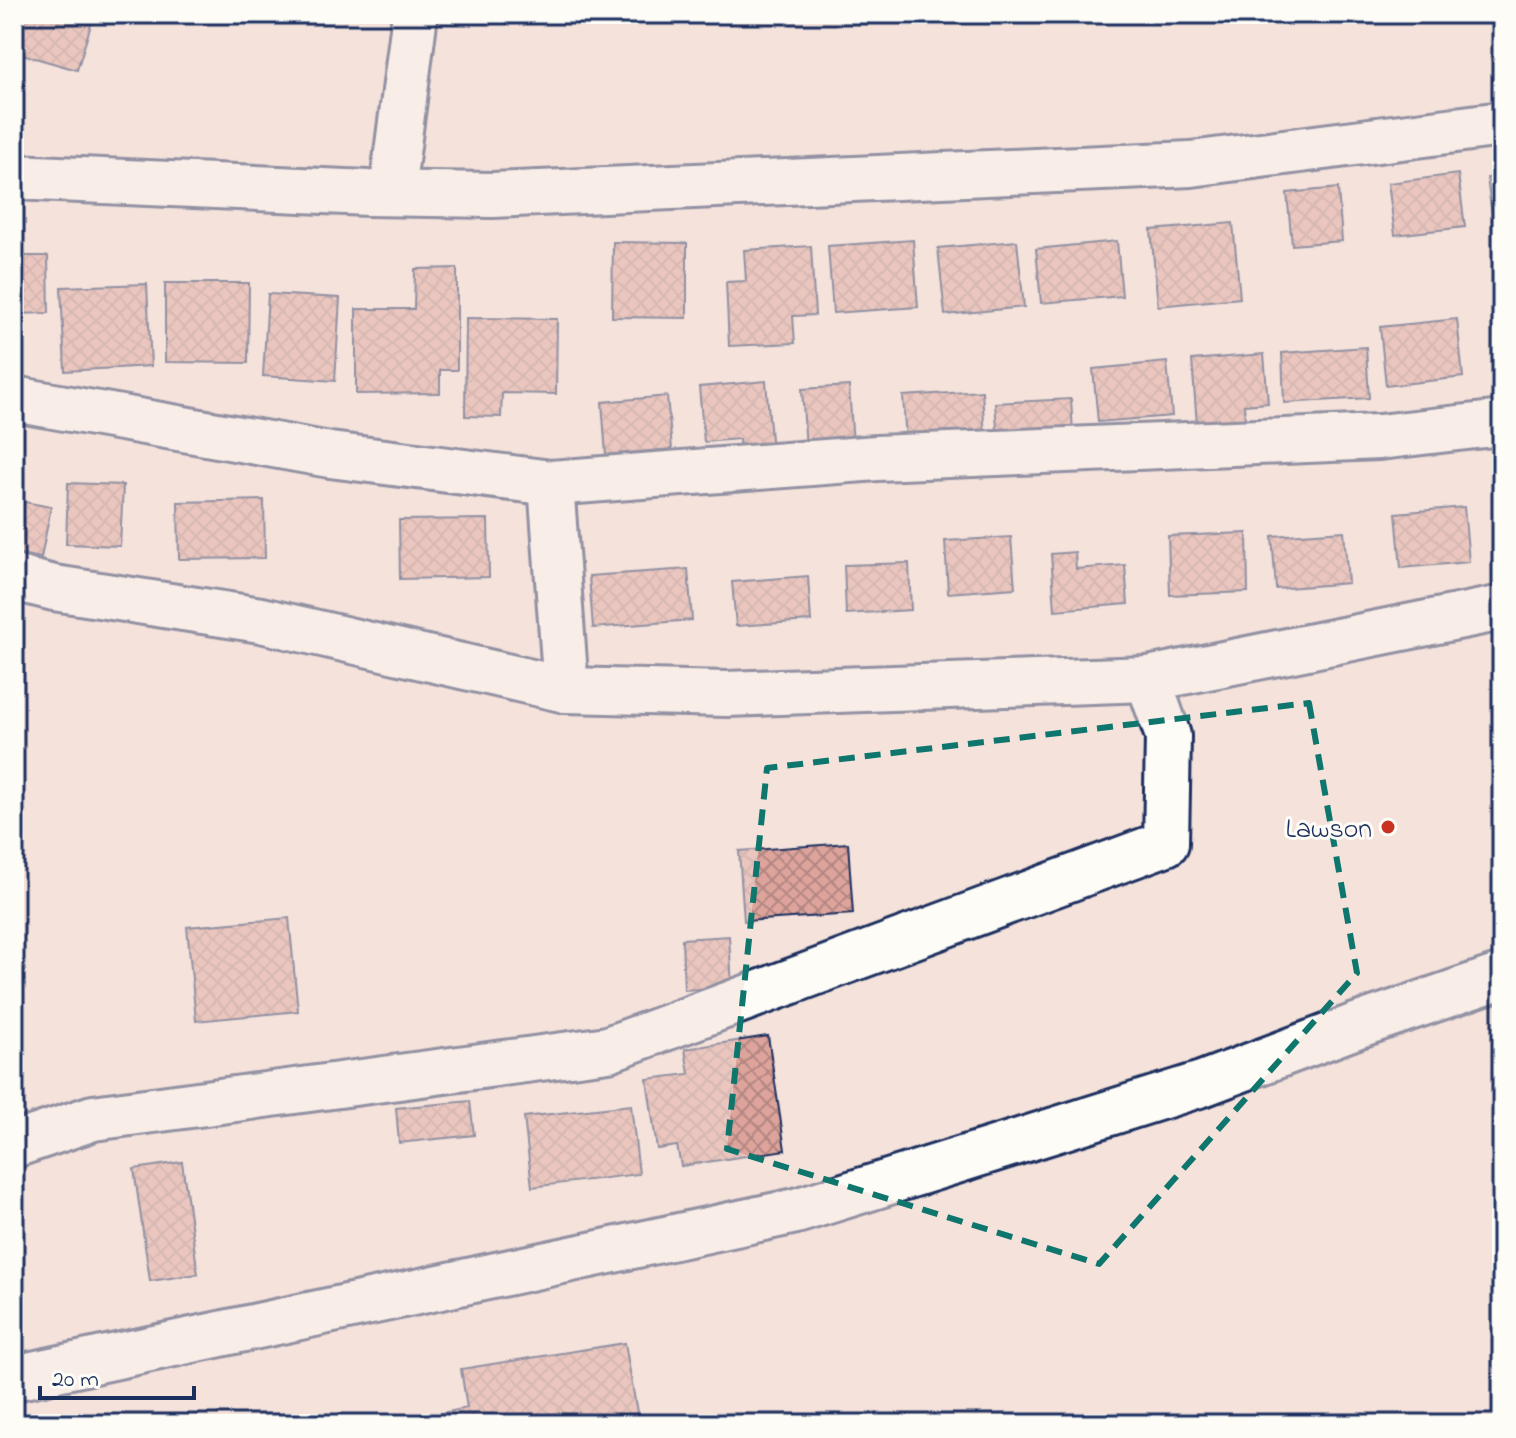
<svg xmlns="http://www.w3.org/2000/svg" width="1516" height="1438" viewBox="0 0 1516 1438" font-family="'Indie Flower',sans-serif">
	<defs>
		<pattern id="building-cross-hatch" width="8" height="8" patternUnits="userSpaceOnUse" patternTransform="scale(2)"><rect width="8" height="8" fill="#dea49b"/><path d="M0 0l8 8M0 8l8-8" fill="none" stroke="#b38682"/></pattern>
	</defs>
	<rect width="100%" height="100%" fill="#f4e2db"/>
	<filter id="ink" filterUnits="userSpaceOnUse"><feTurbulence type="fractalNoise" baseFrequency=".0125" numOctaves="2"/><feDisplacementMap in="SourceGraphic" scale="16" xChannelSelector="R" yChannelSelector="G"/><feConvolveMatrix kernelMatrix="1 2 1 2 8 2 1 2 1" color-interpolation-filters="sRGB"/></filter>
	<g filter="url(#ink)">
		<!-- building -->
		<g fill="url(#building-cross-hatch)" stroke="#1b2f5e" stroke-width="2">
			<path d="M14,14H80L93,18L77,70L14,52Z"/>
			<path d="M14,77L23,78L22,142H14Z"/>
			<path d="M1458,174L1465,227L1395,235L1388,183Z"/>
			<path d="M1502,176V230L1494,231L1487,178Z"/>
			<path d="M1338,188L1342,241L1292,245L1287,193Z"/>
			<path d="M1233,223L1240,298L1158,306L1151,230Z"/>
			<path d="M913,240L918,307L833,313L828,246Z"/>
			<path d="M1017,241L1024,307L945,315L938,248Z"/>
			<path d="M1117,241L1122,296L1041,303L1036,249Z"/>
			<path d="M613,242L687,243V318L612,317Z"/>
			<path d="M811,246L815,315L793,316L795,343L729,346L726,282L746,281L744,250Z"/>
			<path d="M14,256H48L49,313L14,314Z"/>
			<path d="M457,268V370H440V393L356,394V309H414L415,269Z"/>
			<path d="M165,283H249L248,363L165,362Z"/>
			<path d="M147,284L151,366L65,371L61,287Z"/>
			<path d="M268,294L340,298L335,381L263,376Z"/>
			<path d="M1494,311H1502V370H1496Z"/>
			<path d="M466,318L557,319L556,394L502,393L501,417L465,416Z"/>
			<path d="M1457,319L1463,377L1386,386L1380,327Z"/>
			<path d="M1366,347L1369,398L1284,403L1282,353Z"/>
			<path d="M1264,354L1268,403L1244,405L1245,421L1197,425L1192,360Z"/>
			<path d="M1167,362L1172,416L1098,422L1093,369Z"/>
			<path d="M766,381L772,451L740,453L739,439L704,442L699,387Z"/>
			<path d="M849,386L854,460L807,464L802,389Z"/>
			<path d="M982,391L986,453L907,458L903,396Z"/>
			<path d="M667,396L672,449L606,455L602,402Z"/>
			<path d="M1071,399L1074,449L999,454L995,403Z"/>
			<path d="M1502,479V542H1498L1492,480Z"/>
			<path d="M68,483L123,485L120,546L66,544Z"/>
			<path d="M14,500L51,507L41,558L14,553Z"/>
			<path d="M264,500L265,558L179,559L178,502Z"/>
			<path d="M1464,507L1469,562L1401,568L1396,513Z"/>
			<path d="M488,519L489,577L400,579L399,520Z"/>
			<path d="M1344,531L1348,583L1276,589L1272,536Z"/>
			<path d="M1247,533L1248,592L1170,595L1168,536Z"/>
			<path d="M1011,537L1015,588L948,593L945,541Z"/>
			<path d="M1075,552L1076,569L1125,565L1128,604L1055,610L1051,554Z"/>
			<path d="M909,563L911,610L846,614L844,565Z"/>
			<path d="M688,569L692,620L593,628L589,576Z"/>
			<path d="M808,576L811,621L736,626L732,582Z"/>
			<path d="M848,843L853,914L744,921L739,851Z"/>
			<path d="M289,918L298,1011L196,1021L187,927Z"/>
			<path d="M729,936L732,987L684,990L682,939Z"/>
			<path d="M768,1036L785,1150L681,1166L677,1146L657,1149L647,1079L689,1074L685,1049Z"/>
			<path d="M470,1101L474,1135L399,1143L396,1108Z"/>
			<path d="M631,1105L639,1174L532,1187L524,1117Z"/>
			<path d="M182,1162L198,1274L150,1281L134,1169Z"/>
			<path d="M625,1343L639,1424H438L437,1414L467,1408L461,1369Z"/>
		</g>
		<g fill="none" stroke-linecap="round" stroke-linejoin="round">
			<defs>
				<g id="minor">
					<path d="M14,177L368,193L493,195L1191,164L1502,124"/>
					<path d="M392,192L415,14"/>
					<path d="M14,399L330,455L551,483L877,458L1379,437L1502,423"/>
					<path d="M551,483L566,690"/>
					<path d="M14,578L54,588L261,620L566,690L727,694L1148,679L1502,608"/>
					<path d="M14,1145L93,1118L608,1049L1166,843L1168,736L1148,679"/>
					<path d="M14,1378L796,1211L1202,1084L1356,1026L1502,976"/>
				</g>
			</defs>
			<!-- minor casing -->
			<use href="#minor" stroke="#1b2f5e" stroke-width="50"/>
			<!-- minor -->
			<use href="#minor" stroke="#fdfcf7" stroke-width="44"/>
		</g>
	</g>
	<!-- marked area -->
	<path d="M0 0H1516V1438H0ZM1309,703L1357,973L1099,1264L727,1149L767,768Z" fill="#f4e2db" fill-opacity=".55" fill-rule="evenodd"/>
	<path fill="none" stroke="#0f766e" stroke-width="6" stroke-dasharray="16 10" stroke-linejoin="round" d="M1309,703L1357,973L1099,1264L727,1149L767,768Z"/>
	<!-- markers -->
	<circle fill="#c8321e" stroke="#fdfcf7" stroke-width="3" cx="1388" cy="827" r="8"/>
	<g text-anchor="middle" stroke-width="6" stroke-linejoin="round" paint-order="stroke">
		<!-- poi labels -->
		<g font-size="28" fill="#1b2f5e" stroke="#fdfcf7" text-anchor="end">
			<text x="1372" y="837">Lawson</text>
		</g>
	</g>
	<!-- margin -->
	<rect width="1516" height="1438" fill="none" stroke="#fdfcf7" stroke-width="48"/>
	<rect x="24" y="24" width="1468" height="1390" fill="none" stroke="#1b2f5e" stroke-width="3" filter="url(#ink)"/>
	<!-- scale -->
	<path d="M40 1386v12h154v-12" fill="none" stroke="#1b2f5e" stroke-width="4"/>
	<text x="52" y="1386" font-size="24" fill="#1b2f5e" stroke="#fdfcf7" stroke-width="6" paint-order="stroke">20 m</text>
</svg>
